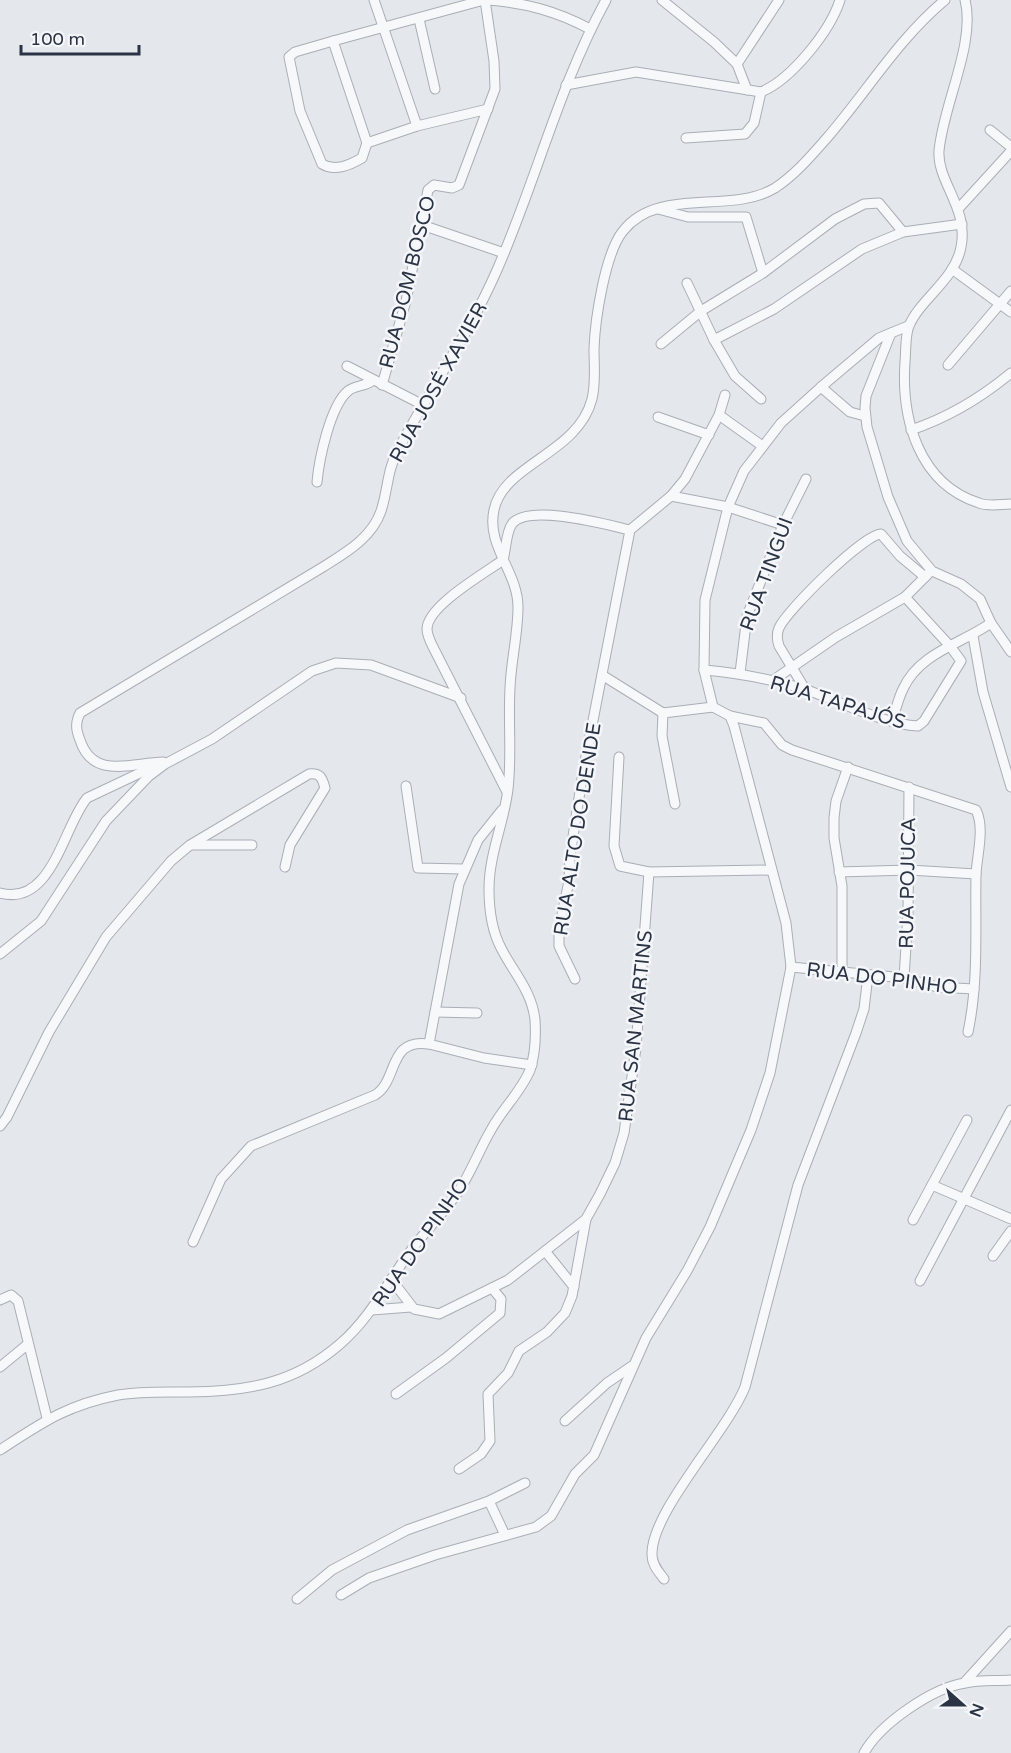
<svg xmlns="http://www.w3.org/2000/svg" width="1011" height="1753" viewBox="0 0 1011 1753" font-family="'Varela Round',sans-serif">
	<rect width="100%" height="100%" fill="#e4e7ec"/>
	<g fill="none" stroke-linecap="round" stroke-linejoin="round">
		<defs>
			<g id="minor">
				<path d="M374,0L417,126"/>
				<path d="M488,0C526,3 556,11 590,29"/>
				<path d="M662,0L714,42L737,64L747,90"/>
				<path d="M965,0C976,43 943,105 939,151C937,182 969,208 961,247C955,280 920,299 909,326C905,335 906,352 905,362C901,419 919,484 979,503C989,507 1001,504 1011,504"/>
				<path d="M419,19L435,89"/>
				<path d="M333,41L367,143L417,126L488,109"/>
				<path d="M737,64L779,0"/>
				<path d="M566,85L636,72L761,92C792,79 830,31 840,0"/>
				<path d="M990,130L1011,147"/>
				<path d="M686,138L745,134L754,123L761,92"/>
				<path d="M367,143L362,158C350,165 335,172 322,164L300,111L289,57L295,52L333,41L484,0"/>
				<path d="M959,208L1011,151"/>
				<path d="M658,209L688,217H746L763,273"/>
				<path d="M422,225L504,253"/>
				<path d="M952,269L1011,312"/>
				<path d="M687,283L714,340L735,376L761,399"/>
				<path d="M891,333L866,396L865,408L867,427L888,497L907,541L932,571L961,584L980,599L991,623L1011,652"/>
				<path d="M714,340L774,309L862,249L903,232L962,224"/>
				<path d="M661,344L701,311L763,273L835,219L864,204L879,203L903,232"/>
				<path d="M948,365L1011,291"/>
				<path d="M347,366L423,405"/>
				<path d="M382,385L406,301L428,190L434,185L452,188L459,185L495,89L494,61L485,0"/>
				<path d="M821,387L850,412L865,416"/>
				<path d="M719,415L761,445"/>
				<path d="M658,417L709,435"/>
				<path d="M911,430C947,418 982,397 1011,373"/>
				<path d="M317,482C319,460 330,406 348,391C355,385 365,387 373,380"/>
				<path d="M671,496L728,507L783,525"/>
				<path d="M973,636L983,692L1011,787"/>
				<path d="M704,670C738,673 771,679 804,689C837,700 883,724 918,726L924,721L961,661L950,646L905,597"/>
				<path d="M740,673L747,616L783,525L806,479"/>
				<path d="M602,675L663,713L713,707"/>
				<path d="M772,681L836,637L905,597L928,574"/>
				<path d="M805,689L779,646C777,640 776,635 779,628C787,610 863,535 881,534L900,556L925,577"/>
				<path d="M663,713L662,736L675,804"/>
				<path d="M730,716L764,723L782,745L792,750L976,810C985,828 977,855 976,874C975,927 979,980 968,1032"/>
				<path d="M892,720C896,710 898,699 903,689C919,653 961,644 991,623"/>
				<path d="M619,757L614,846L620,866L649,872L770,870"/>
				<path d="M163,762C131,763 93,780 80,740C76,730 75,723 80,713L323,567C345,553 372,538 381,511C388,490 387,470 398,450C430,389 469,334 497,270C536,181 559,86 606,0"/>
				<path d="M406,786L418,868L463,869"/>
				<path d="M507,792L433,647C430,641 427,635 427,629C427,606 485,573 503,560C506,550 506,532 512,524C528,503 608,525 630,530"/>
				<path d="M502,810L478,840L459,884L429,1044L484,1058L532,1065"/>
				<path d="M192,845H252"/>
				<path d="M839,872L909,870L976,874"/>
				<path d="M0,893C52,907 63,827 87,798L159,764"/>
				<path d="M0,954L41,921L106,821L149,776L165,764L212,739L312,671L336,663L371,665L461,698"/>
				<path d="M791,967L904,978L937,987L974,989"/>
				<path d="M842,972V886L834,838V818L836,801L848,767"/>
				<path d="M904,978L908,914L909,787"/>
				<path d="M575,979L559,946V929L569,881L570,856L583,772L630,530L671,496L685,479L719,415L725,395"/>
				<path d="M435,1012L477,1013"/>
				<path d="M0,1126L7,1117L49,1032L106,937L171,861L190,845L309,774C320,773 322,777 325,788L290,845L285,867"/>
				<path d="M932,1185L1011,1219"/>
				<path d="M913,1220L967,1120"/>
				<path d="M193,1242L221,1179L251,1146L375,1095C399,1080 387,1038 429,1044"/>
				<path d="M545,1251L574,1287"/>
				<path d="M993,1256L1011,1231"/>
				<path d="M391,1279L414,1309L439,1314L508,1280L586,1219L600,1194L615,1163L624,1133L636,1048L649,872"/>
				<path d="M920,1281L1011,1110"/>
				<path d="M0,1300L11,1295L18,1301L47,1418"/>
				<path d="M372,1310L411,1307"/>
				<path d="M0,1367L28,1344"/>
				<path d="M396,1394L446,1358L500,1313L501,1299L492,1288"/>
				<path d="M565,1421L607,1383L632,1366"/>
				<path d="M0,1450C43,1422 67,1405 118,1395C141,1391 166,1392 189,1392C248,1391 294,1384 340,1344C369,1319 385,1287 407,1256C422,1234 442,1215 458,1192C471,1173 479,1150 491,1130C502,1109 521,1092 530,1070C535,1055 536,1036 535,1020C532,991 513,972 501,948C491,929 489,909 489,889C489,854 504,823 508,789C512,755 508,722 510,688C511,661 518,634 518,607C518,572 486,546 494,510C503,464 578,454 592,399C596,383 594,365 594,349C595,320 605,253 623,231C658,186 730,215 775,188C795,175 811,156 826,139C866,93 899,38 945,0"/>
				<path d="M459,1469L481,1454L490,1441L488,1394L508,1373L519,1351L547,1332L565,1313L572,1296L586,1219"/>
				<path d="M489,1501L505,1535"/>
				<path d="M664,1579C659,1572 652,1565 652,1555C650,1513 727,1432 745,1387L798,1185L856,1033L864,1009L868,975"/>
				<path d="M341,1595L369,1578L435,1555L536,1527L551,1516L575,1474L594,1455L646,1338L687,1271L710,1227L751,1130L770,1073L791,967L786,923L734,726L730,716L713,707L704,670L705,600L728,507L744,471L781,423L821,387L879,338L908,326"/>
				<path d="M297,1599L332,1570L407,1530L489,1501L525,1483"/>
				<path d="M964,1683L1011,1631"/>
				<path d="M864,1753C880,1724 932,1688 965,1683C979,1680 996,1681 1011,1680"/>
			</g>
		</defs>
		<!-- minor casing -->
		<use href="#minor" stroke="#a9aeb7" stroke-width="11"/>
		<!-- minor -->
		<use href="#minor" stroke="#f7f8fa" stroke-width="9"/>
	</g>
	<g text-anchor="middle" stroke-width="5" stroke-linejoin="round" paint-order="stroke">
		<!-- street labels -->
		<g font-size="20" fill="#2b3445" stroke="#f4f6f9">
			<text transform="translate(407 282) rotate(-76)" y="7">RUA DOM BOSCO</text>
			<text transform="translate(438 382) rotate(-61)" y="7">RUA JOSÉ XAVIER</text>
			<text transform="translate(766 574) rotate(-70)" y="7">RUA TINGUI</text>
			<text transform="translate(838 702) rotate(17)" y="7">RUA TAPAJÓS</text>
			<text transform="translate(577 829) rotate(-81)" y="7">RUA ALTO DO DENDE</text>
			<text transform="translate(907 883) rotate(-89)" y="7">RUA POJUCA</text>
			<text transform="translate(882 978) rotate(7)" y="7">RUA DO PINHO</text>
			<text transform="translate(635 1026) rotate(-84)" y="7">RUA SAN MARTINS</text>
			<text transform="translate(420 1242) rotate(-55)" y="7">RUA DO PINHO</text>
		</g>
	</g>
	<!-- north arrow -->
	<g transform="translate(963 1705) rotate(111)" stroke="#f4f6f9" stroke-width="4.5" paint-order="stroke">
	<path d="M0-4.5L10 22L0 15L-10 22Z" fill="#2b3445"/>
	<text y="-9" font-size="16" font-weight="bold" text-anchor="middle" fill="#2b3445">N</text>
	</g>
	<!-- scale -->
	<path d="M21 45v9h118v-9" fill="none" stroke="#2b3445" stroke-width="3"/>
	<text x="30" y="45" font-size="18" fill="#2b3445" stroke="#f4f6f9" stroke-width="4.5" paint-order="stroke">100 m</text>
</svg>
